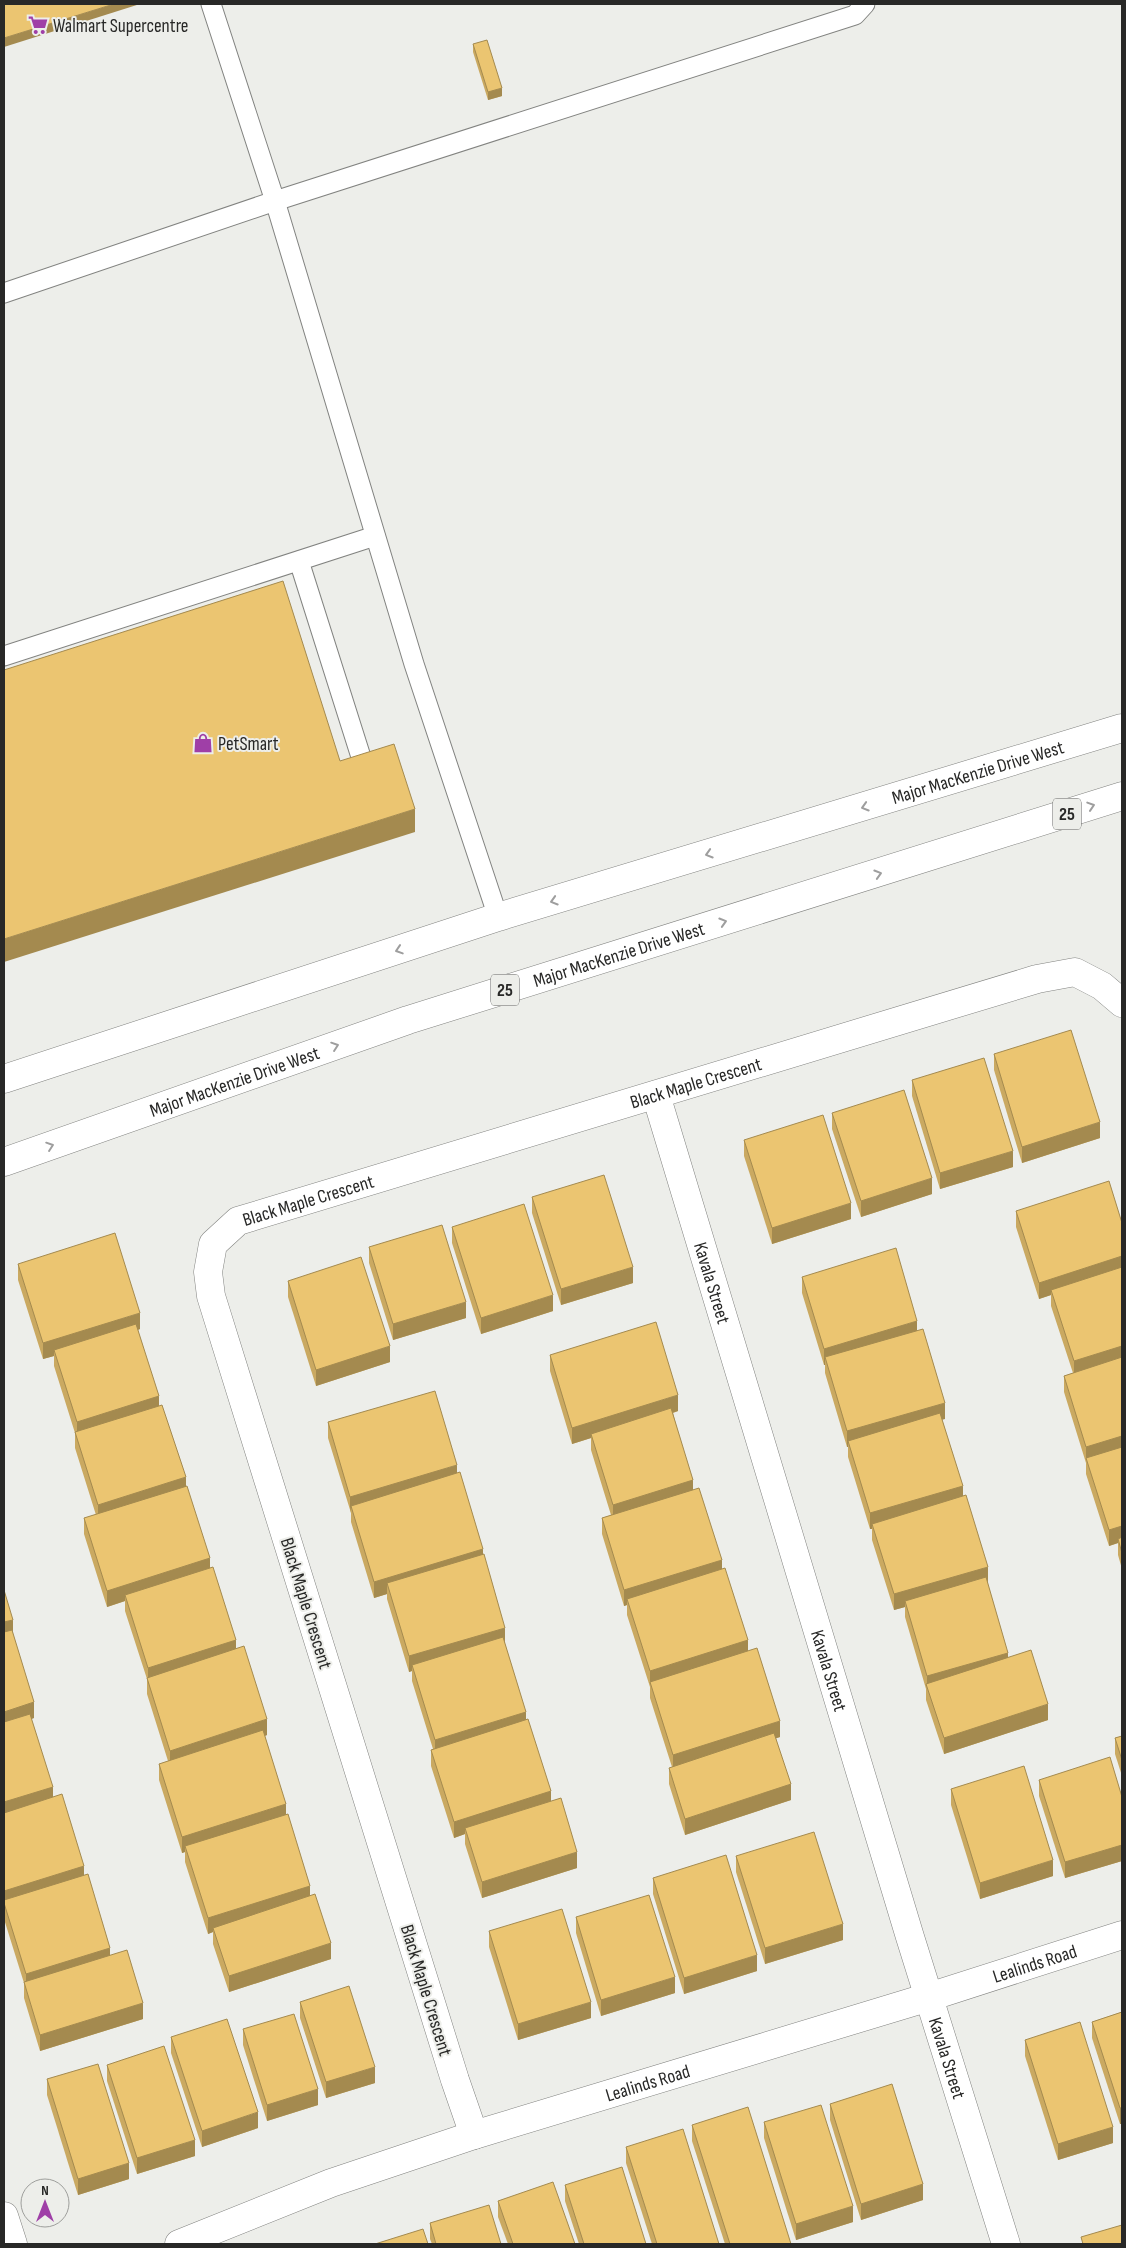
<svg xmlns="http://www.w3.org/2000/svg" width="1126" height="2248" viewBox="0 0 1126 2248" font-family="'Sofia Sans Condensed',sans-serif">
	<rect width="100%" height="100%" fill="#edeeea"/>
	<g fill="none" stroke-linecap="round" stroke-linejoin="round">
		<defs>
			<g id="lane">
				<path d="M211,4L275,201L414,664L498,917"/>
				<path d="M4,293L275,201L855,15L865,4"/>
				<path d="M299,561L367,776"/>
				<path d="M4,656L375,536"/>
			</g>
			<g id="street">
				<path id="s1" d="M656,1095L910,1937L1006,2244"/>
				<path id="s2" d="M474,2135L455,2080L211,1296L208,1272L213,1244L238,1221L1037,979L1075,972L1102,986L1122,1003"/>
				<path d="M4,2216L13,2244"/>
				<path id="s3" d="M179,2244L331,2183L474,2135L929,1997L1122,1935"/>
			</g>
			<g id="primary">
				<path id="s4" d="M4,1079L498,917L1122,728"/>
				<path id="s5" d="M4,1162L408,1020L1122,796"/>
			</g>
		</defs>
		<!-- lane casing -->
		<use href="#lane" stroke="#828380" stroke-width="21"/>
		<!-- street casing -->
		<use href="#street" stroke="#828380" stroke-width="29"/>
		<!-- primary casing -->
		<use href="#primary" stroke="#828380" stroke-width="29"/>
		<!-- lane -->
		<use href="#lane" stroke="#fff" stroke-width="19"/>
		<!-- street -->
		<use href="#street" stroke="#fff" stroke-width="28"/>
		<!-- primary -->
		<use href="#primary" stroke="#fff" stroke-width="28"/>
	</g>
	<!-- wall -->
	<g fill="#caa961">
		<path d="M473,44L502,96L488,100L473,52Z"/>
		<path d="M994,1054L1100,1138L1022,1163L994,1070Z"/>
		<path d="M912,1080L1013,1167L940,1189L912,1096Z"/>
		<path d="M832,1113L932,1194L861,1217L832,1129Z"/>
		<path d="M744,1140L851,1219L772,1244L744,1156Z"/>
		<path d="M532,1197L633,1283L561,1305L532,1213Z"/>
		<path d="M1016,1211L1122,1223V1569L1118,1555V1543L1109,1546L1086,1474V1463L1064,1392V1376L1073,1373L1051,1306V1295L1039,1299L1016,1227Z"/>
		<path d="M452,1227L553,1311L481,1334L452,1243Z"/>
		<path d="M369,1247L466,1318L393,1340L369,1263Z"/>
		<path d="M18,1264L140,1329L138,1330L159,1406L236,1649L267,1735L265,1736L286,1814L310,1896L331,1959L229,1992L213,1944V1932L208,1934L185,1862V1852L182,1853L159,1780V1764L168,1761L147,1694V1679L125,1611V1601L107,1607L84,1534V1518L96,1515L75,1448V1433L54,1366V1356L43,1359L18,1280Z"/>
		<path d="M802,1277L917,1330L945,1419H942L1008,1657L1048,1720L944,1754L926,1700V1689L905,1617V1607L894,1610L872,1540V1529H870L848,1457V1447H847L825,1373V1365H824L802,1293Z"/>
		<path d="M288,1281L390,1362L316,1386L288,1297Z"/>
		<path d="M550,1355L678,1411L673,1413L693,1490L722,1569L748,1651L780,1737L776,1738L791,1800L685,1835L669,1784V1768L672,1767L650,1698V1687L627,1615V1605L624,1606L602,1534V1518L611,1515L591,1450V1438L572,1444L550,1371Z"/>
		<path d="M328,1422L457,1473L483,1555L505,1644L526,1719L551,1801L577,1868L482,1898L465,1844V1834L454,1838L431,1766V1750L433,1749L412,1681V1671L409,1672L387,1599V1594L374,1598L351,1522V1513L328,1438Z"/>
		<path d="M4,1590L13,1634L34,1718L31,1719L53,1797L84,1875L110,1955L143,2019L40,2051L24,1998V1983L4,1919Z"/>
		<path d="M1122,1736V1776L1115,1754V1738Z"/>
		<path d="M1039,1780L1122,1797V1861L1065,1878L1039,1796Z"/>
		<path d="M951,1789L1053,1876L980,1899L951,1805Z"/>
		<path d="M736,1856L843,1940L765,1964L736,1872Z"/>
		<path d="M653,1878L757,1971L684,1994L653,1894Z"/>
		<path d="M576,1917L675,1993L601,2016L576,1933Z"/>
		<path d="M489,1931L591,2018L518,2040L489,1947Z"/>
		<path d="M300,2002L375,2083L326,2098L300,2018Z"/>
		<path d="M1122,2012V2124H1120L1092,2038V2022Z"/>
		<path d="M243,2029L318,2105L267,2121L243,2045Z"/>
		<path d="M171,2037L258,2128L202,2147L171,2053Z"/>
		<path d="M1025,2040L1113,2143L1058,2160L1025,2056Z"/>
		<path d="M107,2065L195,2156L137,2174L107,2081Z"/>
		<path d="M47,2079L129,2179L78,2195L47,2095Z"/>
		<path d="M830,2104L923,2200L861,2220L830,2120Z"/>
		<path d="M764,2122L853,2222L796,2240L764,2138Z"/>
		<path d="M692,2125L791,2244H725L692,2141Z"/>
		<path d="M626,2147L719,2244H652L626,2163Z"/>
		<path d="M565,2185L646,2244H579L565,2201Z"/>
		<path d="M498,2201L575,2244H508L498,2217Z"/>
		<path d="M430,2223L501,2244H432L430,2239Z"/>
	</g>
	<!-- shaded-wall -->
	<g fill="#a48a4f">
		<path d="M114,4H140L4,47V38Z"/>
		<path d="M502,88V96L488,100V92Z"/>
		<path d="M415,809V832L4,962V939Z"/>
		<path d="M1100,1122V1138L1022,1163V1147Z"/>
		<path d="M1013,1151V1167L940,1189V1173Z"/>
		<path d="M932,1178V1194L861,1217V1201Z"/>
		<path d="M851,1203V1219L772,1244V1228Z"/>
		<path d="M1122,1256V1272L1051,1290V1295L1039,1299V1283Z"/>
		<path d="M633,1267V1283L561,1305V1289Z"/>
		<path d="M553,1295V1311L481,1334V1318Z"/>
		<path d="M466,1302V1318L393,1340V1324Z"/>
		<path d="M140,1313V1329L56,1355L54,1350V1356L43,1359V1343Z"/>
		<path d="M917,1321V1337L825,1357V1365H824V1349Z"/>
		<path d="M390,1346V1362L316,1386V1370Z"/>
		<path d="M1122,1346V1362L1074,1377V1361Z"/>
		<path d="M678,1395V1411L592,1438L591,1434V1438L572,1444V1428Z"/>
		<path d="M159,1396V1412L77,1438V1422Z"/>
		<path d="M945,1403V1419L850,1446L848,1441V1447H847V1431Z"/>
		<path d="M1122,1436V1452L1086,1458V1463V1447Z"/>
		<path d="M457,1465V1481L351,1506L350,1513V1497Z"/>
		<path d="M186,1477V1493L98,1521V1505Z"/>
		<path d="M693,1480V1496L613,1521V1505Z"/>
		<path d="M963,1486V1502L872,1524V1529H870V1513Z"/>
		<path d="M1122,1526V1542L1118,1539V1543L1109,1546V1530Z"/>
		<path d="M483,1549V1565L387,1583V1594L374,1598V1582Z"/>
		<path d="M210,1558V1574L125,1595V1601L107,1607V1591Z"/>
		<path d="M722,1560V1576L627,1599V1605L624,1606V1590Z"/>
		<path d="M988,1567V1583L905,1601V1607L894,1610V1594Z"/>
		<path d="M13,1620V1636L4,1638V1622Z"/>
		<path d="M505,1628V1644L412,1665V1671L409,1672V1656Z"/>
		<path d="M236,1640V1656L148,1684V1668Z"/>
		<path d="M748,1640V1656L650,1682V1687V1671Z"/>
		<path d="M1008,1653V1669L927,1687V1676Z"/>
		<path d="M34,1702V1718L4,1728V1712Z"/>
		<path d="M1048,1704V1720L944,1754V1738Z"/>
		<path d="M526,1712V1728L435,1756V1740Z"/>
		<path d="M267,1719V1735L170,1767V1751Z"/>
		<path d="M780,1721V1737L673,1771V1755Z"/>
		<path d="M791,1784V1800L685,1835V1819Z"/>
		<path d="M53,1787V1803L4,1818V1802Z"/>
		<path d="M551,1791V1807L465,1828V1834L454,1838V1822Z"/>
		<path d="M286,1804V1820L185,1846V1852L182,1853V1837Z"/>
		<path d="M1122,1845V1861L1065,1878V1862Z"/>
		<path d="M577,1852V1868L482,1898V1882Z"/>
		<path d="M1053,1860V1876L980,1899V1883Z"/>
		<path d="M84,1866V1882L4,1903V1891Z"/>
		<path d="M310,1886V1902L213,1928V1932L208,1934V1918Z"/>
		<path d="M843,1924V1940L765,1964V1948Z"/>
		<path d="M331,1943V1959L229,1992V1976Z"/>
		<path d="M110,1948V1964L26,1990V1974Z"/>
		<path d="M757,1955V1971L684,1994V1978Z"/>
		<path d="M675,1977V1993L601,2016V2000Z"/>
		<path d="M591,2002V2018L518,2040V2024Z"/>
		<path d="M143,2003V2019L40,2051V2035Z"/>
		<path d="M375,2067V2083L326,2098V2082Z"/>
		<path d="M318,2089V2105L267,2121V2105Z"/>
		<rect x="1120" y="2108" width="2" height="16"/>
		<path d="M258,2112V2128L202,2147V2131Z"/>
		<path d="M1113,2127V2143L1058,2160V2144Z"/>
		<path d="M195,2140V2156L137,2174V2158Z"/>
		<path d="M129,2163V2179L78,2195V2179Z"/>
		<path d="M923,2184V2200L861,2220V2204Z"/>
		<path d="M853,2206V2222L796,2240V2224Z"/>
	</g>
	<!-- building -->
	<g fill="#ebc571" stroke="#a48a4f">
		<path d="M4,4H114L4,38Z"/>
		<path d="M487,40L502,88L488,92L473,44Z"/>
		<path d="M283,581L340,761L394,744L415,809L4,939V670Z"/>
		<path d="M1071,1030L1100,1122L1022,1147L994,1054Z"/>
		<path d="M984,1058L1013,1151L940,1173L912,1080Z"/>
		<path d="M904,1090L932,1178L861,1201L832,1113Z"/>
		<path d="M823,1115L851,1203L772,1228L744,1140Z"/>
		<path d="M604,1175L633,1267L561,1289L532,1197Z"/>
		<path d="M1109,1181L1122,1223V1256L1039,1283L1016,1211Z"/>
		<path d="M524,1204L553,1295L481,1318L452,1227Z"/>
		<path d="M442,1225L466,1302L393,1324L369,1247Z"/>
		<path d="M115,1233L140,1313L43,1343L18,1264Z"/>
		<path d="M896,1248L917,1321L824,1349L802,1277Z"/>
		<path d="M361,1257L390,1346L316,1370L288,1281Z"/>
		<path d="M1122,1267V1346L1074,1361L1051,1290Z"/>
		<path d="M656,1322L678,1395L572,1428L550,1355Z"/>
		<path d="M136,1324L159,1396L77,1422L54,1350Z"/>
		<path d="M923,1329L945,1403L847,1431L825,1357Z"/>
		<path d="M1122,1357V1436L1086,1447L1064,1376Z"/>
		<path d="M435,1391L457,1465L350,1497L328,1422Z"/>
		<path d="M162,1405L186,1477L98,1505L75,1432Z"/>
		<path d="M671,1408L693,1480L613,1505L591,1434Z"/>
		<path d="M940,1413L963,1486L870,1513L848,1441Z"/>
		<path d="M1122,1447V1526L1109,1530L1086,1458Z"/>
		<path d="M460,1472L483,1549L374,1582L351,1506Z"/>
		<path d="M187,1486L210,1558L107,1591L84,1518Z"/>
		<path d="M699,1488L722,1560L624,1590L602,1518Z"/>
		<path d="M966,1495L988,1567L894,1594L872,1524Z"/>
		<path d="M1122,1537V1553L1118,1539Z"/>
		<path d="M484,1554L505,1628L409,1656L387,1583Z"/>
		<path d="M213,1567L236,1640L148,1668L125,1595Z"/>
		<path d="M725,1568L748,1640L650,1671L627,1599Z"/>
		<path d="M986,1577L1008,1653L927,1676L905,1601Z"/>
		<path d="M4,1590L13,1620L4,1622Z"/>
		<path d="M12,1630L34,1702L4,1712V1632Z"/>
		<path d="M503,1637L526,1712L435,1740L412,1665Z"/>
		<path d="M244,1646L267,1719L170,1751L147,1678Z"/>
		<path d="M757,1648L780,1721L673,1755L650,1682Z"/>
		<path d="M1031,1650L1048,1704L944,1738L926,1684Z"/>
		<path d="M30,1714L53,1787L4,1802V1722Z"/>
		<path d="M528,1719L551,1791L454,1822L431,1750Z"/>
		<path d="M263,1730L286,1804L182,1837L159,1764Z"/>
		<path d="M774,1733L791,1784L685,1819L669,1768Z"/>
		<path d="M1122,1736V1760L1115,1738Z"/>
		<path d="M1110,1757L1122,1797V1845L1065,1862L1039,1780Z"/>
		<path d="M1024,1766L1053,1860L980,1883L951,1789Z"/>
		<path d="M62,1794L84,1866L4,1891V1813Z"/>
		<path d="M561,1798L577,1852L482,1882L465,1828Z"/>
		<path d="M288,1814L310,1886L208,1918L185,1846Z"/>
		<path d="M814,1832L843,1924L765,1948L736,1856Z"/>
		<path d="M726,1855L757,1955L684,1978L653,1878Z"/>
		<path d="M88,1874L110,1948L26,1974L4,1903V1900Z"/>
		<path d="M315,1894L331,1943L229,1976L213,1928Z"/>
		<path d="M649,1895L675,1977L601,2000L576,1917Z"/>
		<path d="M562,1909L591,2002L518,2024L489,1931Z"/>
		<path d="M127,1950L143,2003L40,2035L24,1982Z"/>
		<path d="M349,1986L375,2067L326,2082L300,2002Z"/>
		<path d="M1122,2012V2108H1120L1092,2022Z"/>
		<path d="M294,2014L318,2089L267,2105L243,2029Z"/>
		<path d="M227,2019L258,2112L202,2131L171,2037Z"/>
		<path d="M1080,2022L1113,2127L1058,2144L1025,2040Z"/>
		<path d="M164,2046L195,2140L137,2158L107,2065Z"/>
		<path d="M98,2064L129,2163L78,2179L47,2079Z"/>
		<path d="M892,2084L923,2184L861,2204L830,2104Z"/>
		<path d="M821,2105L853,2206L796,2224L764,2122Z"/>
		<path d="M748,2107L791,2244H730L692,2125Z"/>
		<path d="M683,2129L719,2244H657L626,2147Z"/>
		<path d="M622,2167L646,2244H584L565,2185Z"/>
		<path d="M553,2182L575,2244H513L498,2201Z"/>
		<path d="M489,2205L501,2244H436L430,2223Z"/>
		<path d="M1122,2225V2244H1083L1081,2237Z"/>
		<path d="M423,2229L428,2244H375Z"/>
	</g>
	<!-- one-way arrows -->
	<defs><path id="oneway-chevron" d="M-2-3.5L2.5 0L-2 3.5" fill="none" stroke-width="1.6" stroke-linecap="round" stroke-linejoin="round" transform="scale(1.25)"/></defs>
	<g stroke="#9e9e9e">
		<use href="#oneway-chevron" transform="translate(1091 806) rotate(-18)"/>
		<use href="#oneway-chevron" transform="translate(865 807) rotate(163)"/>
		<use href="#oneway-chevron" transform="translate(709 854) rotate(163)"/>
		<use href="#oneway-chevron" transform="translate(878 874) rotate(-17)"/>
		<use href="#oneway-chevron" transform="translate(554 901) rotate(163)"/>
		<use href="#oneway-chevron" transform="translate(723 922) rotate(-17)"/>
		<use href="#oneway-chevron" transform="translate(399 950) rotate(162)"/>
		<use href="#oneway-chevron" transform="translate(335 1046) rotate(-19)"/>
		<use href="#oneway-chevron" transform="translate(50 1146) rotate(-19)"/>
	</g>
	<!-- icons -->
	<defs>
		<symbol id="supermarket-bare" viewBox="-9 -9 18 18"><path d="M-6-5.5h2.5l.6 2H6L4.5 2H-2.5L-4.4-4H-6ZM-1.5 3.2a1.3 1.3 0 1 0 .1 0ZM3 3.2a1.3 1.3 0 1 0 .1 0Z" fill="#9f3fa7" stroke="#edeeea" stroke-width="2.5" paint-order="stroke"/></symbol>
		<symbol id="shop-bare" viewBox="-9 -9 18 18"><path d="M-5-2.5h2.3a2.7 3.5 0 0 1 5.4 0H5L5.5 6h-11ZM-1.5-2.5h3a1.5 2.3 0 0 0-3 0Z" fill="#9f3fa7" stroke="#edeeea" stroke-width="2.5" paint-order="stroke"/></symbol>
	</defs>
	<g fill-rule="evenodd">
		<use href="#supermarket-bare" x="24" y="11" width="28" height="28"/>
		<use href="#shop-bare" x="189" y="729" width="28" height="28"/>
	</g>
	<g text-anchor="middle" stroke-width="4" stroke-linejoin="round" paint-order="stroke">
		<!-- shield labels -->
		<g fill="#edeeea" stroke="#636362" stroke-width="1">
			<rect x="1053" y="798.5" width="28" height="31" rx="4"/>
			<rect x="491" y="974.5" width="28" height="31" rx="4"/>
		</g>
		<g font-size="18" font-weight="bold" fill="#282827">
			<text x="1067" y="820">25</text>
			<text x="505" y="996">25</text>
		</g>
		<!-- poi labels -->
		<g font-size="19" fill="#282827" stroke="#edeeea" text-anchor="start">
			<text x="53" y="32">Walmart Supercentre</text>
			<text x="218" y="750">PetSmart</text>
		</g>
		<!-- street labels -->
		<g font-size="19" fill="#282827" stroke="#edeeea">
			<text dy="7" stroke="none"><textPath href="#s4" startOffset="1021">Major MacKenzie Drive West</textPath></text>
			<text dy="7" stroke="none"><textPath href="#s5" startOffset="649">Major MacKenzie Drive West</textPath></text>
			<text dy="7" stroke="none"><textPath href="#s5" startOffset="244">Major MacKenzie Drive West</textPath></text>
			<text dy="7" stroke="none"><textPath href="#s2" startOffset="1444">Black Maple Crescent</textPath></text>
			<text dy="7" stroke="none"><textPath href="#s2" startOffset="1039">Black Maple Crescent</textPath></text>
			<text dy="7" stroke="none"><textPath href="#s1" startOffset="196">Kavala Street</textPath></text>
			<text transform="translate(307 1603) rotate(73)" y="7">Black Maple Crescent</text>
			<text dy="7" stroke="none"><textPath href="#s1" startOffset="601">Kavala Street</textPath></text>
			<text dy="7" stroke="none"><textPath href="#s3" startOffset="901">Lealinds Road</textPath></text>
			<text transform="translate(427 1990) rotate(73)" y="7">Black Maple Crescent</text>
			<text dy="7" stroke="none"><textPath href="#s1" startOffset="1006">Kavala Street</textPath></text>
			<text dy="7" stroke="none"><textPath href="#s3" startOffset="496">Lealinds Road</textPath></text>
		</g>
	</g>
	<!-- border -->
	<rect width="1126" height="2248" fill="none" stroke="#282827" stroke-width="10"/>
	<!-- north arrow -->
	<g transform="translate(45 2203)"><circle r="24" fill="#edeeea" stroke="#9e9f9c"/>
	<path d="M0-4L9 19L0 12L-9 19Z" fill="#9f3fa7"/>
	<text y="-8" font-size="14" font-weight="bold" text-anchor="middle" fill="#282827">N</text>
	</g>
</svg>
